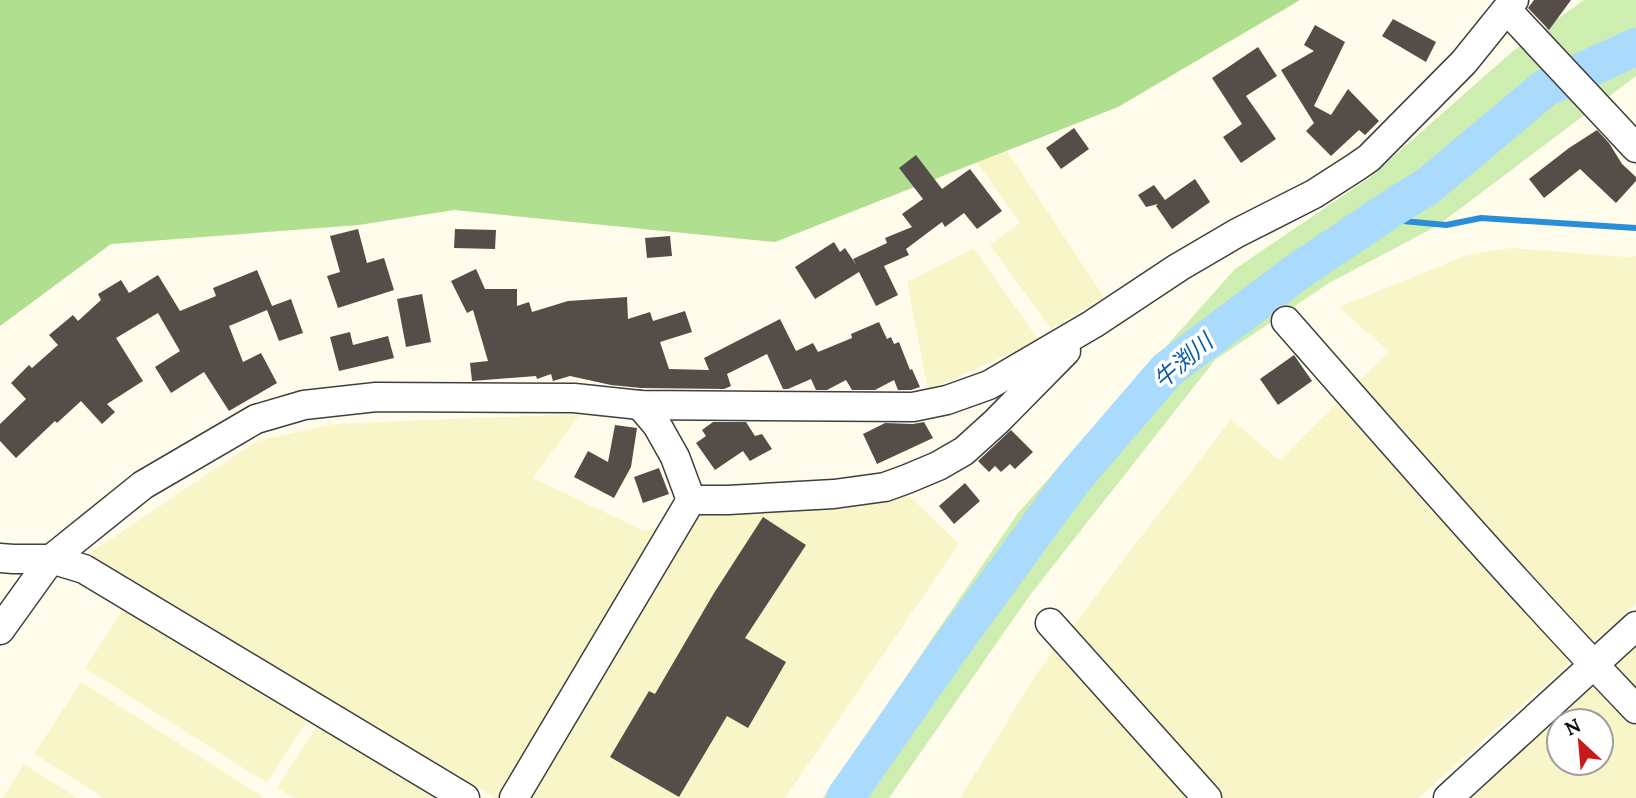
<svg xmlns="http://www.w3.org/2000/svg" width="1636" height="798" viewBox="0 0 1636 798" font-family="Lora,'Noto Sans JP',serif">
	<rect width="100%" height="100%" fill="#fffceb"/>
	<!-- farmland -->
	<g fill="#f8f5c8" fill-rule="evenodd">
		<path d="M996,134L1104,297L1051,329L990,245L1020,223L971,154Z"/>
		<path d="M974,248L1039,341L928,390L907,282Z"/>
		<path d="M1511,248L1627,257L1636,256V604L1418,798H960L1037,673L1231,419L1279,460L1389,352L1339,307L1467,255Z"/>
		<path d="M581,414L533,478L644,531L699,515L905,492L959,544L785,798H496L87,555L257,441L334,424Z"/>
		<path d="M132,596L313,711L267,783L85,668Z"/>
		<path d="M1636,646V798H1467ZM1559,721H1601V763H1559Z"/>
		<path d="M81,682L262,796L261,798H104L34,754Z"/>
		<path d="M323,716L454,798H294L277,788Z"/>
		<path d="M24,764L76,797L75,798H3Z"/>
	</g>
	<!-- green -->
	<path fill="#ceedb1" d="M1584,0H1636V76L1437,226L1329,283L1215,360L1030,595L889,798H823L1018,513L1235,269L1369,178L1513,51Z"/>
	<!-- forest -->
	<path fill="#b0df8f" d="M0,0H1300L1118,107L775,242L454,210L359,225L111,244L0,326Z"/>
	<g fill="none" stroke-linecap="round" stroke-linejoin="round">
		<!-- stream -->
		<path stroke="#2a8dd9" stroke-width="6" d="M1391,209L1403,221L1446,225L1481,218L1636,228"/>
		<!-- river -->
		<path stroke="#aadafc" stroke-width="38" d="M845,798L947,652L1074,478L1167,370L1297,272L1391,209L1428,186L1545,88L1636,47"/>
	</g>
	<!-- building -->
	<g fill="#554d47">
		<path d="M1534,0H1571L1549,30L1528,8Z"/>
		<path d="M1393,19L1436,42L1426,62L1382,36Z"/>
		<path d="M1315,25L1345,42L1314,106L1331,115L1348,89L1379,121L1365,135L1359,130L1331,156L1306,131L1314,123L1281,70L1314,51L1304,45Z"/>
		<path d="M1258,47L1277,76L1246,96L1276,139L1241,163L1223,137L1242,124L1212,78Z"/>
		<path d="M1074,128L1089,149L1061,169L1046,148Z"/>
		<path d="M1597,130L1609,143L1622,164L1636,177V181L1616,203L1580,169L1544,198L1529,179L1569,148Z"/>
		<path d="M916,155L942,189L970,169L1002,211L977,229L964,213L945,227L942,222L906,249L909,255L884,266L898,295L876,306L859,272L815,299L795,267L834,242L840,252L845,248L857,266L853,259L887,243L885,238L912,227L902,214L923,199L899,168Z"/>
		<path d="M1195,179L1210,202L1172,229L1156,206L1158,204L1146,207L1138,195L1154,185L1165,200Z"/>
		<path d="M358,229L367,263L384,258L394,290L338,308L327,276L340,272L330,236Z"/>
		<path d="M455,229L496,230L495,249L454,248Z"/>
		<path d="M670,236L672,256L647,258L645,238Z"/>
		<path d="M476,269L485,289H517V306L529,302L532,312L568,301L627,297L628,319L650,312L653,321L685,311L692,332L660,342L669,369L709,370L704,358L780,319L796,351L813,343L818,352L852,338L851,334L879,322L887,339L891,337L894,344L899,342L910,370L912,369L920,387L911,390H898L894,380L875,390H852L846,380L827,390H816L811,379L788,389H783L767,354L727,374L731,386L724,389L641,388L611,385L570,376L553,381L551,374L537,379L536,376L472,381L470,363L488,361L473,310L467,313L451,281Z"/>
		<path d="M257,270L272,306L291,299L303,333L279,341L267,310L229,326L243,362L261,353L277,383L229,411L204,372L171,393L155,367L180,351L158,313L116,338L143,381L107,404L115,412L102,424L81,401L57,423L55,421L16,458L0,441V424L26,399L11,383L29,365L32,368L58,345L49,335L73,315L78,321L101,300L98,294L121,280L129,293L158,275L180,311L216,296L213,288Z"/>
		<path d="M422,294L431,342L406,347L397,299Z"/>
		<path d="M350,332L353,345L388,336L394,358L339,371L330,337Z"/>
		<path d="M1294,355L1312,381L1278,405L1260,379Z"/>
		<path d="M713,422H746L755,436L762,434L772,449L750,461L743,451L715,470L696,443L706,436L702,430Z"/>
		<path d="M924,422L933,438L877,464L863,434L885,423L913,424Z"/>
		<path d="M615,425L637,428L631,467L614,498L574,477L588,451L608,462Z"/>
		<path d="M1011,430L1033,452L1015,469L1010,464L1001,472L995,466L989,472L978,461Z"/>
		<path d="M659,468L669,494L643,503L634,477Z"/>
		<path d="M965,483L980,501L954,524L939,506Z"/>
		<path d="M763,517L806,545L745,638L786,662L748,728L727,716L679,797L610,757L649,691L655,694L714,593Z"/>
	</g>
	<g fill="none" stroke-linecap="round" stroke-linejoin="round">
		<defs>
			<g id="minor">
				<path d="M1507,10L1636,148"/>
				<path d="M1286,321C1401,452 1515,583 1636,709"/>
				<path d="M640,405L657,425L675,457L691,500"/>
				<path d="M691,500H728L834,494L885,487L907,479L938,466L964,451L996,422L1066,351"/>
				<path d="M0,558L13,559H51L84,569L465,798"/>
				<path d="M1050,623L1207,798"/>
				<path d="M0,630L51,559L143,485L256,419L304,405L376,397L574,398L640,405L913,407L947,400L989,385L1093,324L1179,267L1237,233L1314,194L1356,167L1369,158L1464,62L1514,0"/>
				<path d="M514,798L691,500"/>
				<path d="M1448,798L1636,626"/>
			</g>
		</defs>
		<!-- minor casing -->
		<use href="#minor" stroke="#3f3f3f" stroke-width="31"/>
		<!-- minor -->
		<use href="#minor" stroke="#fff" stroke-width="28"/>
	</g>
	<g text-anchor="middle" stroke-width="7" stroke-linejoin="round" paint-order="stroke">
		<!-- water labels -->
		<g font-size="23" font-style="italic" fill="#0b5da8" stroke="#fff">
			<text transform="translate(1183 361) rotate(-41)" y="8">牛渕川</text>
		</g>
	</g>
	<!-- north arrow -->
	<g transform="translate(1580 742) rotate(334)"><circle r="33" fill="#ffffff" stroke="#9e9e9e" stroke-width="2"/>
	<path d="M0-5L12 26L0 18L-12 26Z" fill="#c8181a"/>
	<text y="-10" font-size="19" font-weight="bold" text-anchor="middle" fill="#0c0c0c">N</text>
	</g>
</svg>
